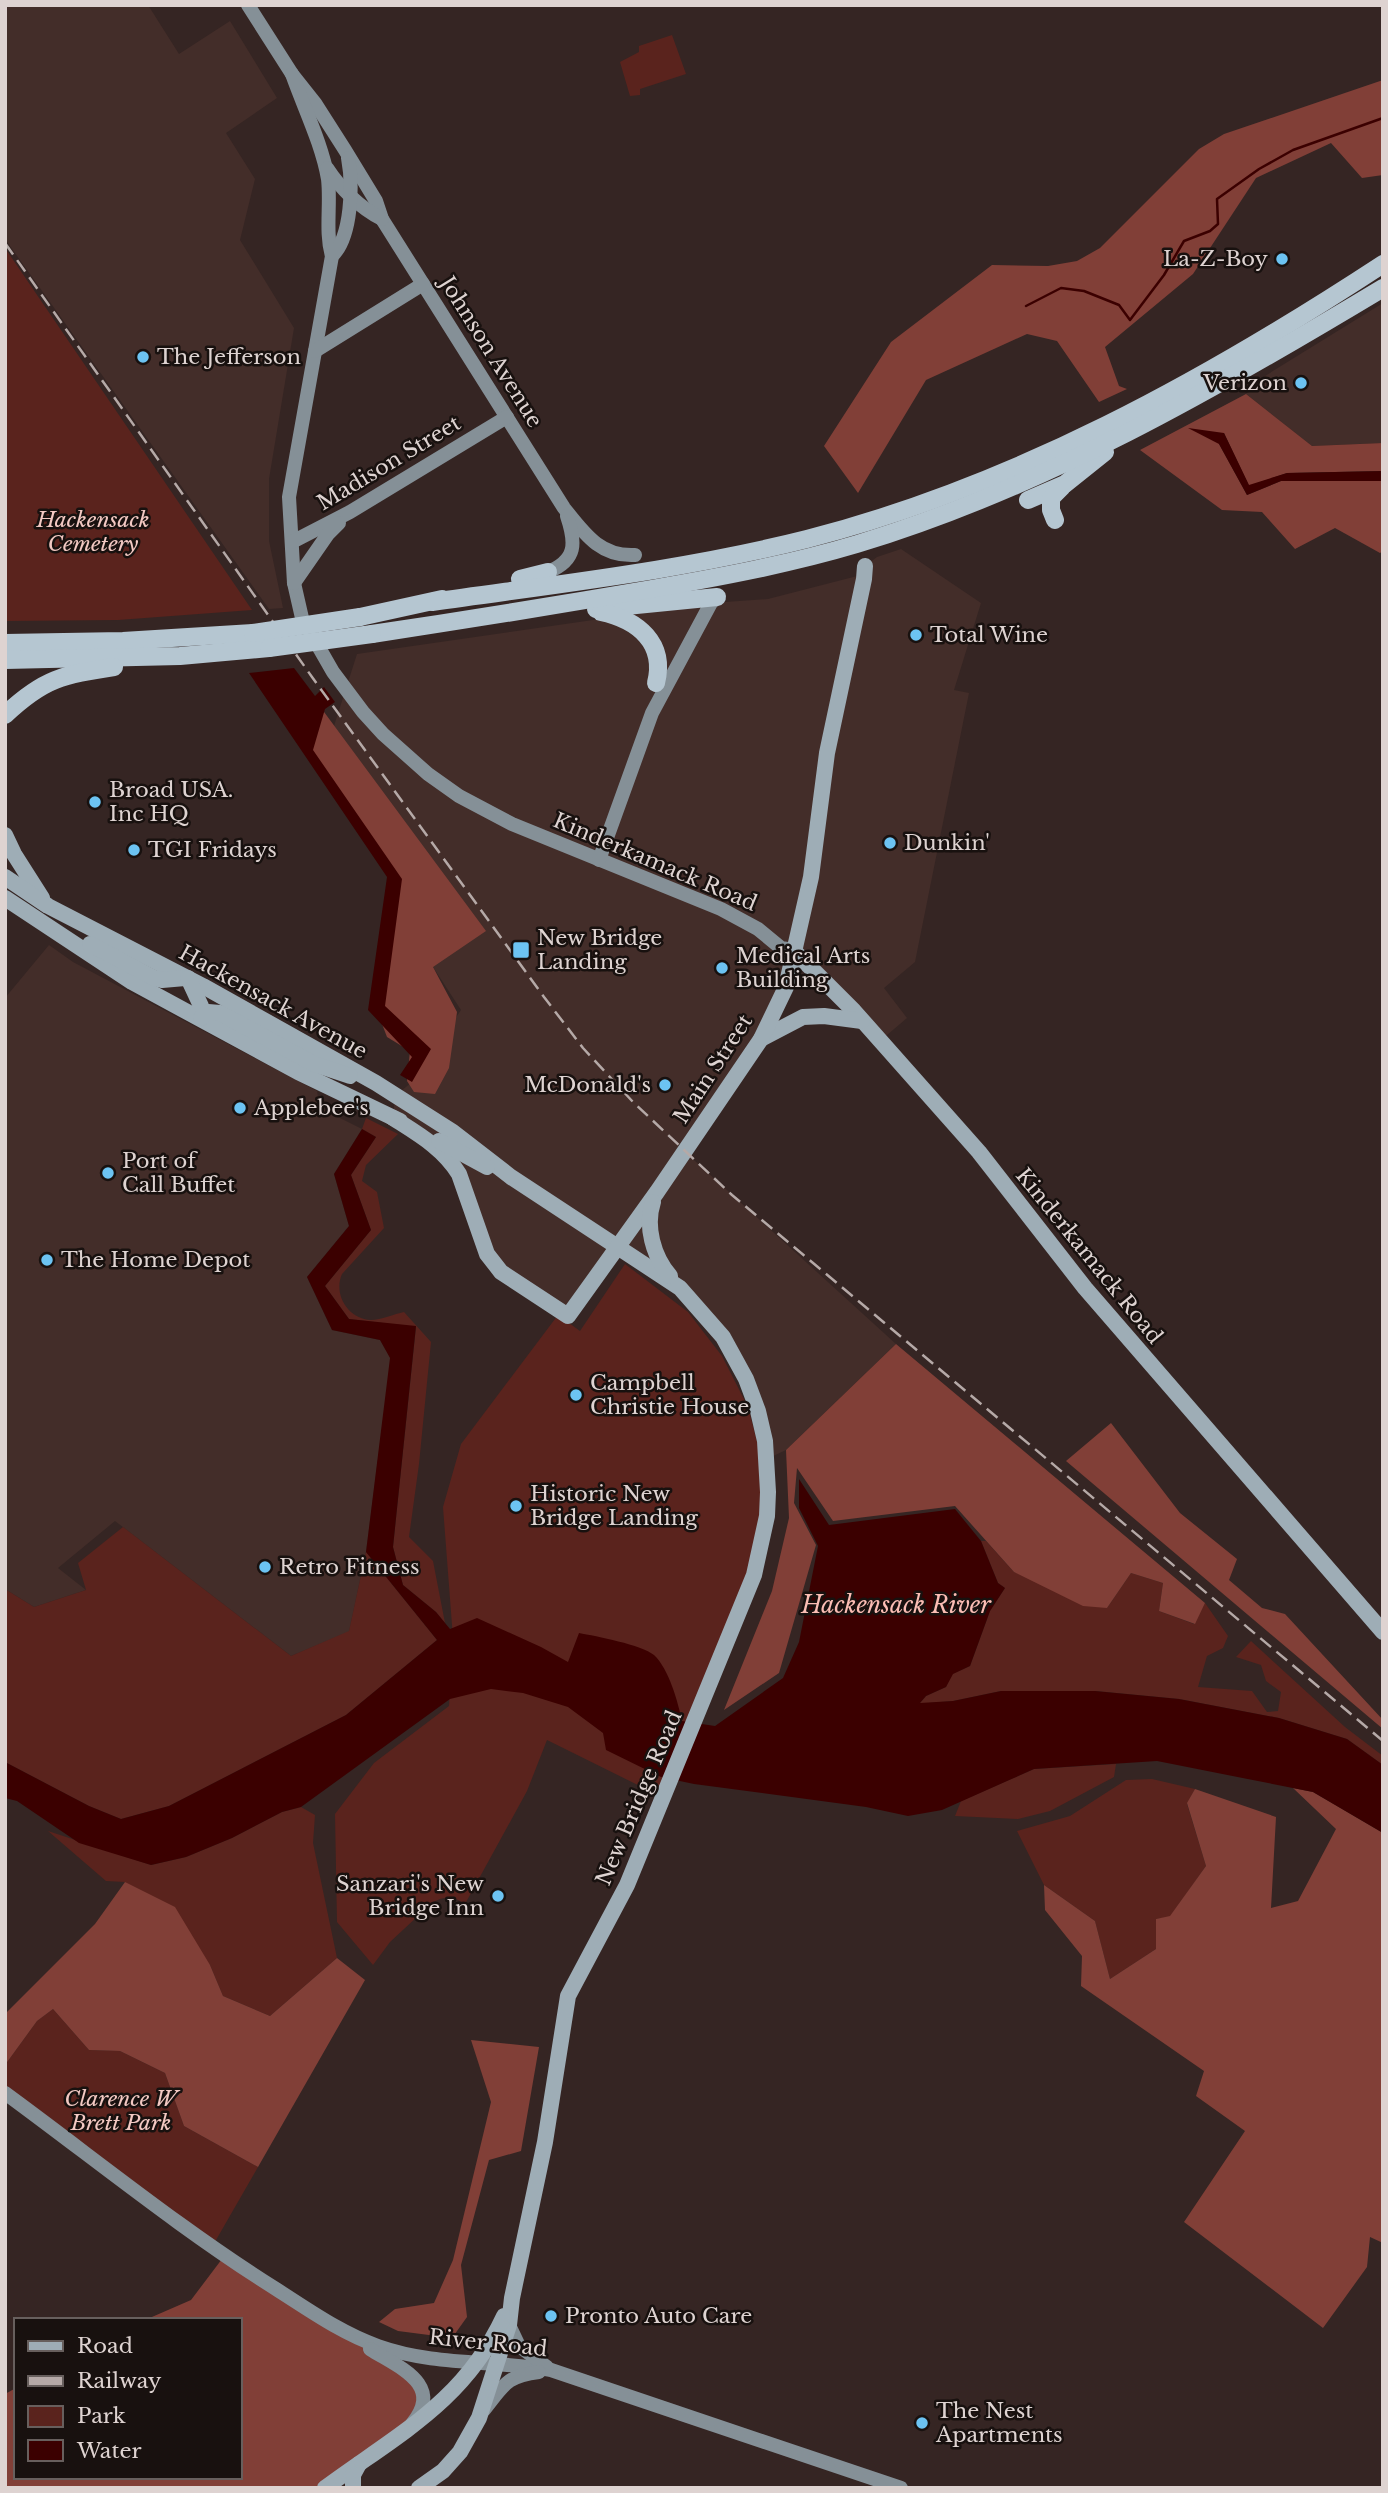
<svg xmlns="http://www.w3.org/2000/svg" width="1388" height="2493" viewBox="0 0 1388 2493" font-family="'Libre Baskerville',serif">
	<rect width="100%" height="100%" fill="#352523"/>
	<!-- built -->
	<g fill="#432d29">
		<path d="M5,5H148L179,54L230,21L277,98L226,133L255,179L240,240L294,328L269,479V541L283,608L269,609L5,239Z"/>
		<path d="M1383,303V443L1312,446L1246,394L1252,384Z"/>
		<path d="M901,549L981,603L954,690L969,693L915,962L884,988L907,1018L880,1041L794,951L786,987L684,1151L896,1344L786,1450L767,1459L758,1411L708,1318L618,1246L568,1316L501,1272L459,1174L393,1118L395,1096L412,1082L461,1010L433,967L334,726L357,654L711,603L768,599L865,574V566L877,557Z"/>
		<path d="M49,945L73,962L317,1091L320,1108L362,1129L334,1174L349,1226L307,1277L332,1330L380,1340L391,1358L366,1552L349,1632L291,1656L115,1521L58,1568L86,1590L34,1607L5,1589V998Z"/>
	</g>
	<!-- green -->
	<g fill="#5a231d">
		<path d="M672,35L686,74L640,89V95L630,96L620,62L639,52V46Z"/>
		<path d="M5,248L252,610L118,620L5,621Z"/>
		<path d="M366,1118L398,1134L366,1165L362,1181L377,1192L384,1228L342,1274C333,1294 348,1319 371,1320C381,1320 394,1314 404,1312L431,1342L419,1464L409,1537L433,1561L445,1623L436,1612L403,1585L393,1547L416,1327L349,1319L325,1286L371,1230L351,1175L376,1137L362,1129Z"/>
		<path d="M625,1264L688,1312L722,1356L748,1407L761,1457V1517L750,1575L660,1796L547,1740L527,1791L465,1904C454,1896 445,1896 433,1902L390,1942L373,1965L337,1922L335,1814L374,1763L449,1706L453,1638L443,1507L461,1444L558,1315L580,1331Z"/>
		<path d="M123,1527L291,1656L349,1631L366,1552L437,1640L346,1715L169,1806L121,1819L89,1806L5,1762V1589L34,1607L86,1590L78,1563Z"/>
		<path d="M981,1541H986L1014,1572L1107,1608L1131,1573L1163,1583L1159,1611L1194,1624L1205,1603L1228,1636L1223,1648L1207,1656L1198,1687L1252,1691L1267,1712L1278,1711L1281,1692L1266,1681L1261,1665L1236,1657L1251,1641L1345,1727L1383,1756V1765L1347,1739L1279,1718L1179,1699L1095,1691H1001L953,1701L919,1704L926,1696L946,1687L952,1674L970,1666L990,1611L1005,1588L998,1583Z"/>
		<path d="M1116,1764L1114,1777L1050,1811L1018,1819L955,1816L961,1801L1034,1769Z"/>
		<path d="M1152,1779L1195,1789L1187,1804L1206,1866L1170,1917L1156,1919V1949L1110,1979L1095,1921L1044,1885L1017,1831L1070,1816L1126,1780Z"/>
		<path d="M301,1807L315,1815L313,1843L337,1958L270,2016L223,1996L210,1965L125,1882L106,1881L48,1831L151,1865L186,1857L232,1838L282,1812Z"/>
		<path d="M53,2009L89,2050L120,2051L165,2073L184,2126L258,2167L212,2247L5,2093V2065L37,2021Z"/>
	</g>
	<!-- forest -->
	<g fill="#813f37">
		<path d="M1383,80V175L1362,178L1331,143L1256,178L1193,274L1105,347L1119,386L1127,389L1099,402L1057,341L1027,334L926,380L858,493L824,446L891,342L992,265L1048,266L1077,261L1100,248L1199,149L1224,134Z"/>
		<path d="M1246,394L1312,446L1383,443V471L1287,473L1249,486L1224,433L1219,444L1247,495L1281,481H1383V551L1380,553L1335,528L1295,549L1262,512L1222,510L1140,450Z"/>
		<path d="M293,670L486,931L433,967L457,1012L449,1068L435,1094L414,1092L407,1081L410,1051L387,1037L371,995L392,873L254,674Z"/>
		<path d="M896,1344L1205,1603L1195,1624L1159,1611L1163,1583L1131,1573L1107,1608L1083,1606L1014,1572L955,1506L833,1521L797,1468L794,1503L816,1545L779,1673L724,1710L772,1591L789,1518L786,1450Z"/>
		<path d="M1111,1423L1180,1513L1237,1559L1229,1580L1262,1608L1285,1614L1383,1720V1729L1066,1461Z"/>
		<path d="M1293,1788L1313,1792L1383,1833V2243L1370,2237L1367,2267L1323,2328L1184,2222L1245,2131L1196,2096L1204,2071L1081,1986L1082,1956L1045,1910L1044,1885L1095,1921L1110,1979L1156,1949V1919L1170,1916L1206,1866L1187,1803L1195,1789L1276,1817L1271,1908L1298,1901L1336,1829Z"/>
		<path d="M125,1882L175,1907L210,1965L223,1996L270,2016L337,1958L365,1980L258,2167L184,2126L165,2073L120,2051L89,2050L53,2009L37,2021L5,2065V2014L95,1924Z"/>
		<path d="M471,2040L539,2047L521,2151L489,2160L461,2265L467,2317L452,2338L398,2331L379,2322L395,2309L434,2303L453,2260L491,2102Z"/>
		<path d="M225,2255L413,2375L420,2414L325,2488H5V2394L16,2388V2477H240V2320H145L191,2300Z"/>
	</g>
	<!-- water -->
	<g fill="#3b0000">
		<path d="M1188,428L1224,433L1249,485L1287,473L1383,471V481H1281L1247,495L1219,444Z"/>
		<path d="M294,668L315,696L324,687L335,702L325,709L313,750L402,879L385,1006L431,1049L412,1082L400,1075L412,1057L368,1010L387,877L249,673Z"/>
		<path d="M362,1129L376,1137L351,1175L371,1230L325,1286L349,1319L416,1326L393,1547L403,1585L436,1612L450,1629L477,1618L541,1647L568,1662L579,1633C596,1636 642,1645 654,1655C669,1669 678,1702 682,1721L715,1726L783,1678L799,1642L818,1546L799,1508V1479L829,1525L955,1509L981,1541L998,1583L1005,1588L990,1611L970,1666L953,1674L946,1687L926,1696L920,1703L953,1701L1001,1691H1095L1179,1699L1279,1718L1347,1739L1383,1765V1833L1313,1792L1157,1761L1034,1769L942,1810L908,1816L866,1807L694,1784L661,1777L606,1750L603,1733L568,1707L523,1693L491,1689L450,1699L301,1807L282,1812L232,1838L186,1857L151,1865L79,1843L17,1801L5,1798V1762L89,1806L121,1819L169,1806L346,1715L437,1640L366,1552L390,1358L380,1340L332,1330L307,1277L349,1226L334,1174Z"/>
	</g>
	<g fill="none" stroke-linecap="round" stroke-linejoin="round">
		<!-- stream -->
		<path stroke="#3b0000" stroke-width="2.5" d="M1026,306L1061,288L1084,291L1119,305L1130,320L1164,275L1184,241L1210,231L1218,224L1217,199L1259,169L1293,150L1383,118"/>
		<!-- secondary -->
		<g stroke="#859097" stroke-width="14">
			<path d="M248,5L292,74L315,103L345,150L376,201L382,219L564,508C584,533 600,557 635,555"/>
			<path d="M292,74C304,108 322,144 328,179C331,204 325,232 332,256L289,497L294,583L302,618L333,672L363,712L383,734L428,774L459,796L512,824L721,909L758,929L781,948L793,950"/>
			<path d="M327,168C340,188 360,208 382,219"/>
			<path d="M332,256C352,237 353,184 348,158"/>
			<path d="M315,351L423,284"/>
			<path d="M292,542L350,512L507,417"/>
			<path d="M548,572C577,560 576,543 567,516"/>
			<path d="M294,583L328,534L339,523"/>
			<path d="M599,860L652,713L711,603L717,597"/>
			<path d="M5,2093C95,2159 182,2230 276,2289C309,2310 341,2333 378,2346C434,2366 493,2360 551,2370L901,2488"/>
			<path d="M509,2325L519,2346L547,2367"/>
			<path d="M370,2349C398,2367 445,2384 412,2424"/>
			<path d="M484,2410C504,2385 506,2376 539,2372"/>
		</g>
		<!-- primary -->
		<g stroke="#9eadb6" stroke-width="16">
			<path d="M5,835L14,854L42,898"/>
			<path d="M5,877L48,906L203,986L376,1083L453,1132L511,1177L680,1288L723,1337L746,1379L758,1411L765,1441L768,1492L767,1516L754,1575L627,1885L568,1996L545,2142L512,2298L509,2325L479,2418L460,2452L443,2471L419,2488"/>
			<path d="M5,898L132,982L298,1072L400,1121"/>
			<path d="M90,944L154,978L162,980L185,978"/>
			<path d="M793,950L854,1011L979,1152L1085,1288L1383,1632"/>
			<path d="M188,978L201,1006V1018"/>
			<path d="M201,1018L208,1012L220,1013L314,1064L350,1076"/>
			<path d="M761,1039L803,1017L824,1016L862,1021"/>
			<path d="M393,1118C418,1134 443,1148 459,1174L487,1254L501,1272L568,1316L657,1192L761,1039L786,987L811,877L827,753L864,579L865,566"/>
			<path d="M439,1141L487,1167"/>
			<path d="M653,1202C645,1226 653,1256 670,1276"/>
			<path d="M325,2488C398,2434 464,2402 504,2316"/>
			<path d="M353,2488V2475L359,2464"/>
		</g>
		<!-- highway -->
		<g stroke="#b5c6d1" stroke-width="18">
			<path d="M1028,500L1065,484L1105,452"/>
			<path d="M1055,520L1051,510V498L1062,487"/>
			<path d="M520,579L548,572"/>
			<path d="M432,602C557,584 684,570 807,539C1014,486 1206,380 1383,264"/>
			<path d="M596,609L717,597"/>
			<path d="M601,612C638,620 666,643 656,683"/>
			<path d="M360,617L442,599"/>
			<path d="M372,634C465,620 558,605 651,589C720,577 790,564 857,544C1045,487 1215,389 1383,288"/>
			<path d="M5,643L123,641L253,633"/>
			<path d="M5,660L180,656L269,648"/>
			<path d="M5,715C44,678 63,675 114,667"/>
		</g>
		<!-- rail -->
		<path stroke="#b5a9a7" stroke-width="2.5" stroke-dasharray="14 7" stroke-linecap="butt" d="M5,243L312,677L544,997L583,1048L633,1102L732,1195L1383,1741"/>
		<!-- highway-bridge -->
		<g stroke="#b5c6d1" stroke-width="18">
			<path d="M253,633L360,617"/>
			<path d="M269,648L372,634"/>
		</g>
	</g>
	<!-- markers -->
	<g fill="#6cc3f2" stroke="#18110f" stroke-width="2.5">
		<circle cx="1282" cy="259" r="7"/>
		<circle cx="143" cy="357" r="7"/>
		<circle cx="1301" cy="383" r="7"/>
		<circle cx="916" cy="635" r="7"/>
		<circle cx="95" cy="802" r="7"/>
		<circle cx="890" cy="843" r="7"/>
		<circle cx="134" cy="850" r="7"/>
		<rect x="512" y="941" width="18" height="18" rx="3.5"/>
		<circle cx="722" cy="968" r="7"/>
		<circle cx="665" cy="1085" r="7"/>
		<circle cx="240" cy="1108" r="7"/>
		<circle cx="108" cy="1173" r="7"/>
		<circle cx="47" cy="1260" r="7"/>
		<circle cx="576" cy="1395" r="7"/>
		<circle cx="516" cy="1506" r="7"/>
		<circle cx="265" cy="1567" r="7"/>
		<circle cx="498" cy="1896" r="7"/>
		<circle cx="551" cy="2316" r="7"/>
		<circle cx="922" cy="2423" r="7"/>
	</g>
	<g text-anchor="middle" stroke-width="5" stroke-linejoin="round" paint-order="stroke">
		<!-- poi labels -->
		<g font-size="21" fill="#ded3d1" stroke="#18110f" text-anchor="start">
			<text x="1268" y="266" text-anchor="end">La-Z-Boy</text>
			<text x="157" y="364">The Jefferson</text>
			<text x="1287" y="390" text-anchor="end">Verizon</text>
			<text x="930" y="642">Total Wine</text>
			<text x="109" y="797">Broad USA.<tspan x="109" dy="24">Inc HQ</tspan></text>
			<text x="904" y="850">Dunkin'</text>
			<text x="148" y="857">TGI Fridays</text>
			<text x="537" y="945">New Bridge<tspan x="537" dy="24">Landing</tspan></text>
			<text x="736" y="963">Medical Arts<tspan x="736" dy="24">Building</tspan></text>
			<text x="651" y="1092" text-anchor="end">McDonald's</text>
			<text x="254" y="1115">Applebee's</text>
			<text x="122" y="1168">Port of<tspan x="122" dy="24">Call Buffet</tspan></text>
			<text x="61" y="1267">The Home Depot</text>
			<text x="590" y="1390">Campbell<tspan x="590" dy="24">Christie House</tspan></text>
			<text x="530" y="1501">Historic New<tspan x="530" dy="24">Bridge Landing</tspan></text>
			<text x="279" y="1574">Retro Fitness</text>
			<text x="484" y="1891" text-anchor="end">Sanzari's New<tspan x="484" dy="24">Bridge Inn</tspan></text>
			<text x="565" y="2323">Pronto Auto Care</text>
			<text x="936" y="2418">The Nest<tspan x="936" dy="24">Apartments</tspan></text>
		</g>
		<!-- street labels -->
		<g font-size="21" fill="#ded3d1" stroke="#18110f">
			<text transform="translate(491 352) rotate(58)" y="7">Johnson Avenue</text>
			<text transform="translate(389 463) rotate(-31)" y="7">Madison Street</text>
			<text transform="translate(655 862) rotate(23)" y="7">Kinderkamack Road</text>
			<text transform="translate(273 1002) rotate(29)" y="7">Hackensack Avenue</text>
			<text transform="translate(713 1069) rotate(-57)" y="7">Main Street</text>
			<text transform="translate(1089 1256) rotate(51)" y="7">Kinderkamack Road</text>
			<text transform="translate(639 1798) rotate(-67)" y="7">New Bridge Road</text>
			<text transform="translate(488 2343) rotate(6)" y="7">River Road</text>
		</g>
		<!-- park labels -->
		<g font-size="21" font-style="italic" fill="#f3c9c3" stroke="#18110f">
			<text x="93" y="527">Hackensack<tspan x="93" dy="24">Cemetery</tspan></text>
			<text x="121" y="2106">Clarence W<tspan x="121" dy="24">Brett Park</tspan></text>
		</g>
		<!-- water labels -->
		<g font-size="23" font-style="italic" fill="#fbbdb4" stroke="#18110f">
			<text x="896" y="1613">Hackensack River</text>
		</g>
	</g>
	<!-- border -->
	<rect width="1388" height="2493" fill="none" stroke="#ded3d1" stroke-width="14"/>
	<!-- legend -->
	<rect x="14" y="2318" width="228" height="161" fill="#18110f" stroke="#675f5d" stroke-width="2"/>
	<rect x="28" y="2341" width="35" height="10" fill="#9eadb6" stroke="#675f5d" stroke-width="2"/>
	<text x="77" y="2353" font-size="21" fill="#ded3d1">Road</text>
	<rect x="28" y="2376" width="35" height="10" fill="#b5a9a7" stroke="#675f5d" stroke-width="2"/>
	<text x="77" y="2388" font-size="21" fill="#ded3d1">Railway</text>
	<rect x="28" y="2406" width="35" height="21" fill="#5a231d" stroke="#675f5d" stroke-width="2"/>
	<text x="77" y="2423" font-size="21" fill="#ded3d1">Park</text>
	<rect x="28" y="2440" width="35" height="21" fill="#3b0000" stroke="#675f5d" stroke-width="2"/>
	<text x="77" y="2458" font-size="21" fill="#ded3d1">Water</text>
</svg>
